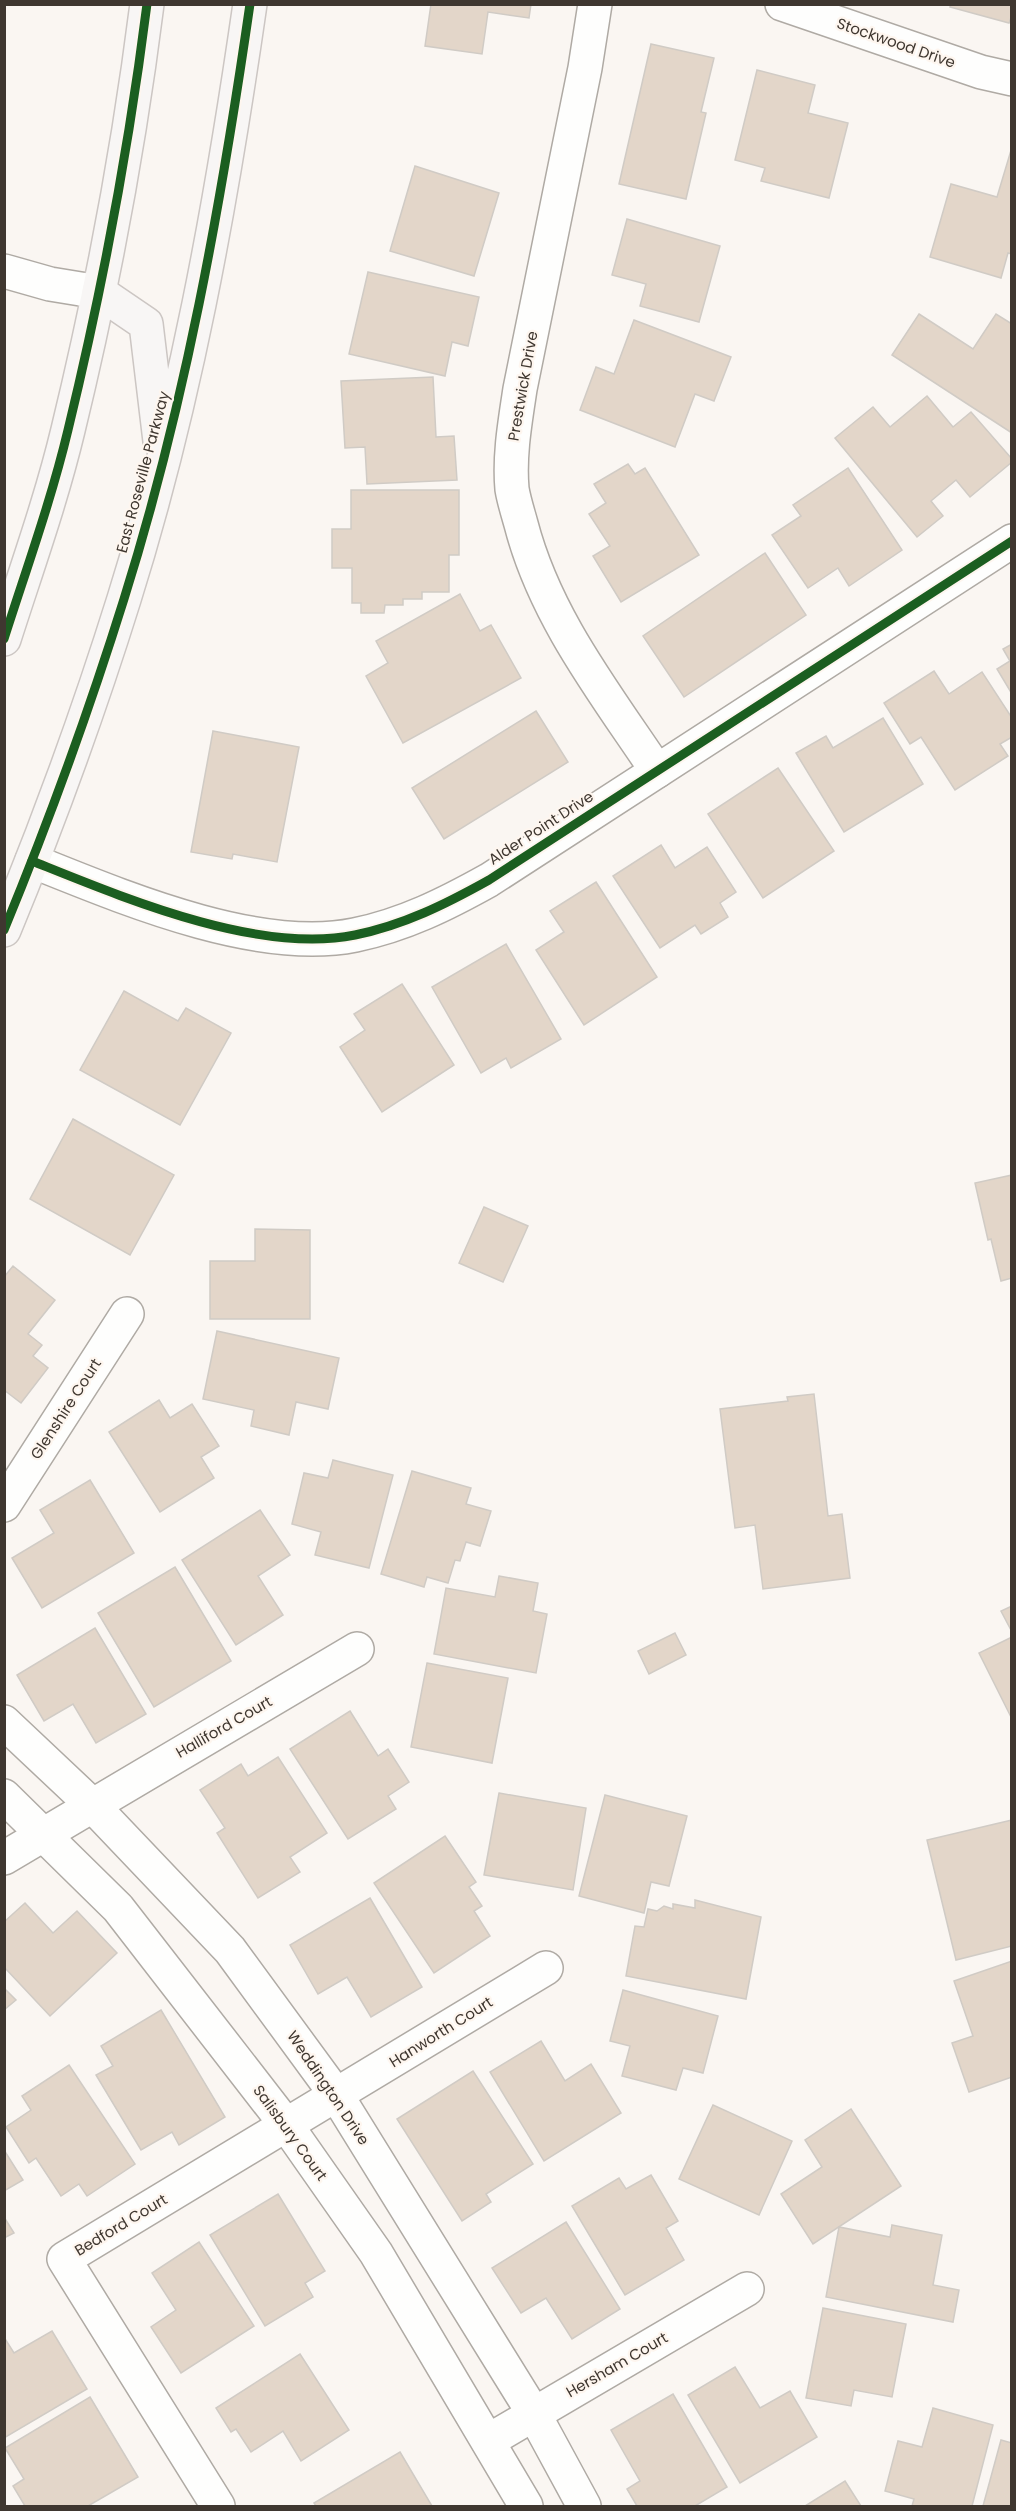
<svg xmlns="http://www.w3.org/2000/svg" width="1016" height="2511" viewBox="0 0 1016 2511" font-family="Poppins,sans-serif">
	<rect width="100%" height="100%" fill="#faf6f2"/>
	<!-- building -->
	<g fill="#e3d6c9" stroke="#d0cbc5" stroke-width="1.5">
		<path d="M431,4H531L529,18L488,12L482,54L425,46Z"/>
		<path d="M951,4H1012V15L1009,23L950,7Z"/>
		<path d="M651,44L714,58L701,112L706,113L686,199L619,184Z"/>
		<path d="M757,70L815,85L808,113L848,123L829,198L761,181L765,168L735,160Z"/>
		<path d="M1012,147V254L1008,253L1001,278L930,257L951,184L997,197Z"/>
		<path d="M415,166L499,193L474,276L390,251Z"/>
		<path d="M627,219L720,246L699,322L640,306L646,284L612,275Z"/>
		<path d="M368,272L479,297L468,346L452,342L445,376L349,354Z"/>
		<path d="M919,314L973,349L996,314L1012,324V433L892,355Z"/>
		<path d="M634,320L731,357L714,401L695,394L675,447L580,410L596,367L614,374Z"/>
		<path d="M433,377L436,437L454,436L457,480L367,484L365,447L345,448L341,381Z"/>
		<path d="M927,396L953,427L971,412L1012,459V462L970,497L956,480L931,501L943,516L917,537L835,438L873,407L890,427Z"/>
		<path d="M628,464L635,474L645,468L699,555L621,602L593,556L610,546L589,514L606,503L594,484Z"/>
		<path d="M848,468L902,550L849,586L838,568L808,588L772,535L801,516L793,505Z"/>
		<path d="M351,490H459V555H449V592H422V599H403V605H385L384,613H361V603H352V568H332V529H351Z"/>
		<path d="M765,553L806,615L684,697L643,636Z"/>
		<path d="M460,594L480,631L491,625L521,678L403,743L366,676L388,663L376,641Z"/>
		<path d="M1012,644V694L997,669L1010,661L1003,649Z"/>
		<path d="M934,671L949,694L982,672L1012,718V737L1000,744L1008,756L955,790L921,737L910,744L884,703Z"/>
		<path d="M536,711L568,762L444,839L412,788Z"/>
		<path d="M883,718L923,784L844,832L796,753L826,736L833,748Z"/>
		<path d="M213,731L299,747L277,862L233,854L232,859L191,852Z"/>
		<path d="M778,768L834,851L763,898L708,814Z"/>
		<path d="M661,845L675,868L707,847L736,892L720,903L728,917L701,934L695,925L660,948L613,876Z"/>
		<path d="M596,882L657,977L584,1025L536,950L564,932L550,911Z"/>
		<path d="M506,944L561,1039L511,1068L506,1058L481,1073L432,987Z"/>
		<path d="M402,984L454,1065L382,1112L340,1047L365,1030L354,1014Z"/>
		<path d="M124,991L178,1021L186,1008L231,1033L180,1125L80,1070Z"/>
		<path d="M73,1119L174,1175L130,1255L30,1199Z"/>
		<path d="M1012,1175V1278L1001,1281L991,1239L988,1240L975,1183Z"/>
		<path d="M484,1207L528,1226L503,1282L459,1263Z"/>
		<path d="M255,1229L310,1230V1319H210V1261H255Z"/>
		<path d="M13,1266L55,1300L28,1334L42,1345L33,1356L48,1368L21,1403L4,1390V1277Z"/>
		<path d="M217,1331L339,1358L328,1409L296,1402L289,1435L251,1426L254,1410L203,1399Z"/>
		<path d="M814,1394L828,1516L842,1514L850,1578L763,1589L755,1525L735,1528L720,1409L788,1401L787,1397Z"/>
		<path d="M159,1400L170,1418L192,1404L219,1446L201,1457L214,1478L160,1512L109,1432Z"/>
		<path d="M333,1460L393,1475L369,1568L315,1555L321,1532L292,1524L304,1473L328,1478Z"/>
		<path d="M412,1471L471,1488L466,1504L491,1511L480,1546L466,1542L460,1561L455,1560L448,1583L427,1577L424,1587L381,1574Z"/>
		<path d="M90,1480L134,1553L42,1608L12,1558L54,1533L40,1510Z"/>
		<path d="M260,1510L290,1555L258,1576L283,1615L236,1645L182,1560Z"/>
		<path d="M175,1567L231,1661L154,1707L98,1613Z"/>
		<path d="M499,1576L538,1583L533,1611L547,1614L536,1673L434,1654L446,1588L495,1597Z"/>
		<path d="M1012,1606V1632L1001,1611Z"/>
		<path d="M95,1628L146,1714L96,1743L73,1704L44,1721L17,1675Z"/>
		<path d="M675,1633L686,1655L649,1674L638,1651Z"/>
		<path d="M1012,1637V1719L979,1653Z"/>
		<path d="M427,1663L508,1678L492,1763L411,1747Z"/>
		<path d="M350,1711L378,1756L388,1749L409,1782L388,1796L396,1809L348,1839L290,1749Z"/>
		<path d="M278,1757L327,1833L290,1857L300,1872L258,1898L217,1833L225,1828L200,1790L241,1764L248,1776Z"/>
		<path d="M499,1793L586,1808L573,1890L484,1875Z"/>
		<path d="M605,1795L687,1816L669,1886L651,1882L644,1913L579,1896Z"/>
		<path d="M1012,1820V1946L956,1960L927,1840Z"/>
		<path d="M445,1836L476,1882L469,1887L482,1906L474,1911L490,1936L434,1973L374,1883Z"/>
		<path d="M370,1898L422,1987L371,2017L347,1977L318,1994L290,1945Z"/>
		<path d="M695,1900L761,1917L746,1999L626,1976L635,1926L644,1927L648,1909L657,1911L664,1906L673,1909V1904L695,1908Z"/>
		<path d="M25,1903L53,1933L77,1911L117,1953L50,2016L4,1967V1922Z"/>
		<path d="M1012,1961V2077L969,2092L952,2043L973,2036L954,1981Z"/>
		<path d="M4,1988L16,2000L4,2010Z"/>
		<path d="M623,1990L718,2016L703,2073L683,2068L676,2090L622,2076L630,2046L610,2041Z"/>
		<path d="M161,2010L225,2117L179,2145L172,2132L141,2150L96,2075L113,2066L101,2046Z"/>
		<path d="M541,2041L565,2081L591,2064L621,2113L544,2161L490,2072Z"/>
		<path d="M69,2065L135,2164L87,2196L79,2184L61,2196L36,2158L29,2163L6,2127L31,2110L22,2096Z"/>
		<path d="M473,2071L533,2164L486,2194L491,2202L462,2221L397,2119Z"/>
		<path d="M713,2105L792,2141L759,2215L679,2179Z"/>
		<path d="M851,2109L901,2186L813,2244L781,2194L822,2167L805,2140Z"/>
		<path d="M4,2150L23,2180L4,2191Z"/>
		<path d="M651,2175L678,2221L666,2228L684,2260L625,2295L572,2206L619,2178L626,2189Z"/>
		<path d="M278,2194L325,2271L305,2283L313,2297L265,2326L210,2235Z"/>
		<path d="M4,2217L14,2233L4,2238Z"/>
		<path d="M566,2222L620,2309L572,2339L546,2298L521,2313L492,2268Z"/>
		<path d="M892,2225L942,2235L933,2285L959,2290L953,2322L826,2297L839,2227L890,2237Z"/>
		<path d="M199,2242L254,2326L181,2373L151,2327L176,2310L152,2273Z"/>
		<path d="M823,2308L906,2324L892,2397L854,2390L851,2406L806,2398Z"/>
		<path d="M52,2331L87,2389L4,2438V2337L14,2353Z"/>
		<path d="M300,2354L349,2430L301,2461L283,2431L251,2452L236,2429L231,2432L216,2408Z"/>
		<path d="M735,2367L760,2408L790,2391L817,2437L740,2483L688,2395Z"/>
		<path d="M673,2394L727,2487L695,2506H637L627,2489L640,2481L611,2430Z"/>
		<path d="M90,2397L138,2477L88,2506H25L13,2486L24,2479L5,2448Z"/>
		<path d="M933,2408L993,2425L972,2506H912L914,2499L885,2491L898,2441L922,2447Z"/>
		<path d="M1001,2440L1012,2443V2506H983Z"/>
		<path d="M400,2452L432,2506H316L314,2503Z"/>
		<path d="M845,2481L861,2506H805Z"/>
	</g>
	<g fill="none" stroke-linecap="round" stroke-linejoin="round">
		<defs>
			<g id="minor">
				<path d="M595,4L585,68L520,389C515,422 509,456 512,489C514,501 518,513 521,524C545,617 605,693 657,771"/>
				<path d="M782,4L981,72L1012,79"/>
				<path d="M4,271L50,284L99,292"/>
				<path d="M32,861C122,897 258,955 355,935C404,925 446,904 489,880L1012,541"/>
				<path d="M4,1505L127,1314"/>
				<path d="M4,1722L92,1805L230,1950L337,2096L534,2414L584,2506"/>
				<path d="M4,1796L118,1908L287,2126L376,2253L526,2506"/>
				<path d="M4,1858L357,1649"/>
				<path d="M488,2441L747,2289"/>
				<path d="M218,2506L64,2259L546,1968"/>
			</g>
			<g id="major">
				<path d="M99,292L146,324L160,441"/>
				<path d="M4,639C26,570 51,501 68,430C102,290 129,147 147,4"/>
				<path d="M4,930C49,821 89,711 124,599C185,405 221,205 250,4"/>
			</g>
		</defs>
		<!-- minor casing -->
		<use href="#minor" stroke="#afaaa4" stroke-width="36"/>
		<!-- major casing -->
		<use href="#major" stroke="#ccc6c3" stroke-width="36"/>
		<!-- minor -->
		<use href="#minor" stroke="#fefefd" stroke-width="33"/>
		<!-- major -->
		<use href="#major" stroke="#f8f6f5" stroke-width="33"/>
		<defs>
			<g id="cycleway">
				<path d="M4,639C26,570 51,501 68,430C102,290 129,147 147,4"/>
				<path d="M32,861C122,897 258,955 355,935C404,925 446,904 489,880L1012,541"/>
				<path d="M4,930C49,821 89,711 124,599C185,405 221,205 250,4"/>
			</g>
		</defs>
		<!-- cycleway casing -->
		<use href="#cycleway" stroke="#fef6ef" stroke-width="13"/>
		<!-- cycleway -->
		<use href="#cycleway" stroke="#1b5e20" stroke-width="9"/>
	</g>
	<g text-anchor="middle" stroke-width="4.5" stroke-linejoin="round" paint-order="stroke">
		<!-- street labels -->
		<g font-size="15" fill="#3f3730" stroke="#fef6ef">
			<text transform="translate(896 43) rotate(19)" y="5">Stockwood Drive</text>
			<text transform="translate(523 386) rotate(-80)" y="5">Prestwick Drive</text>
			<text transform="translate(143 472) rotate(-75)" y="5">East Roseville Parkway</text>
			<text transform="translate(541 828) rotate(-33)" y="5">Alder Point Drive</text>
			<text transform="translate(66 1409) rotate(-57)" y="5">Glenshire Court</text>
			<text transform="translate(224 1727) rotate(-30)" y="5">Halliford Court</text>
			<text transform="translate(441 2032) rotate(-32)" y="5">Hanworth Court</text>
			<text transform="translate(328 2088) rotate(56)" y="5">Weddington Drive</text>
			<text transform="translate(290 2133) rotate(54)" y="5">Salisbury Court</text>
			<text transform="translate(121 2225) rotate(-31)" y="5">Bedford Court</text>
			<text transform="translate(617 2365) rotate(-30)" y="5">Hersham Court</text>
		</g>
	</g>
	<!-- border -->
	<rect width="1016" height="2511" fill="none" stroke="#3f3730" stroke-width="12"/>
</svg>
